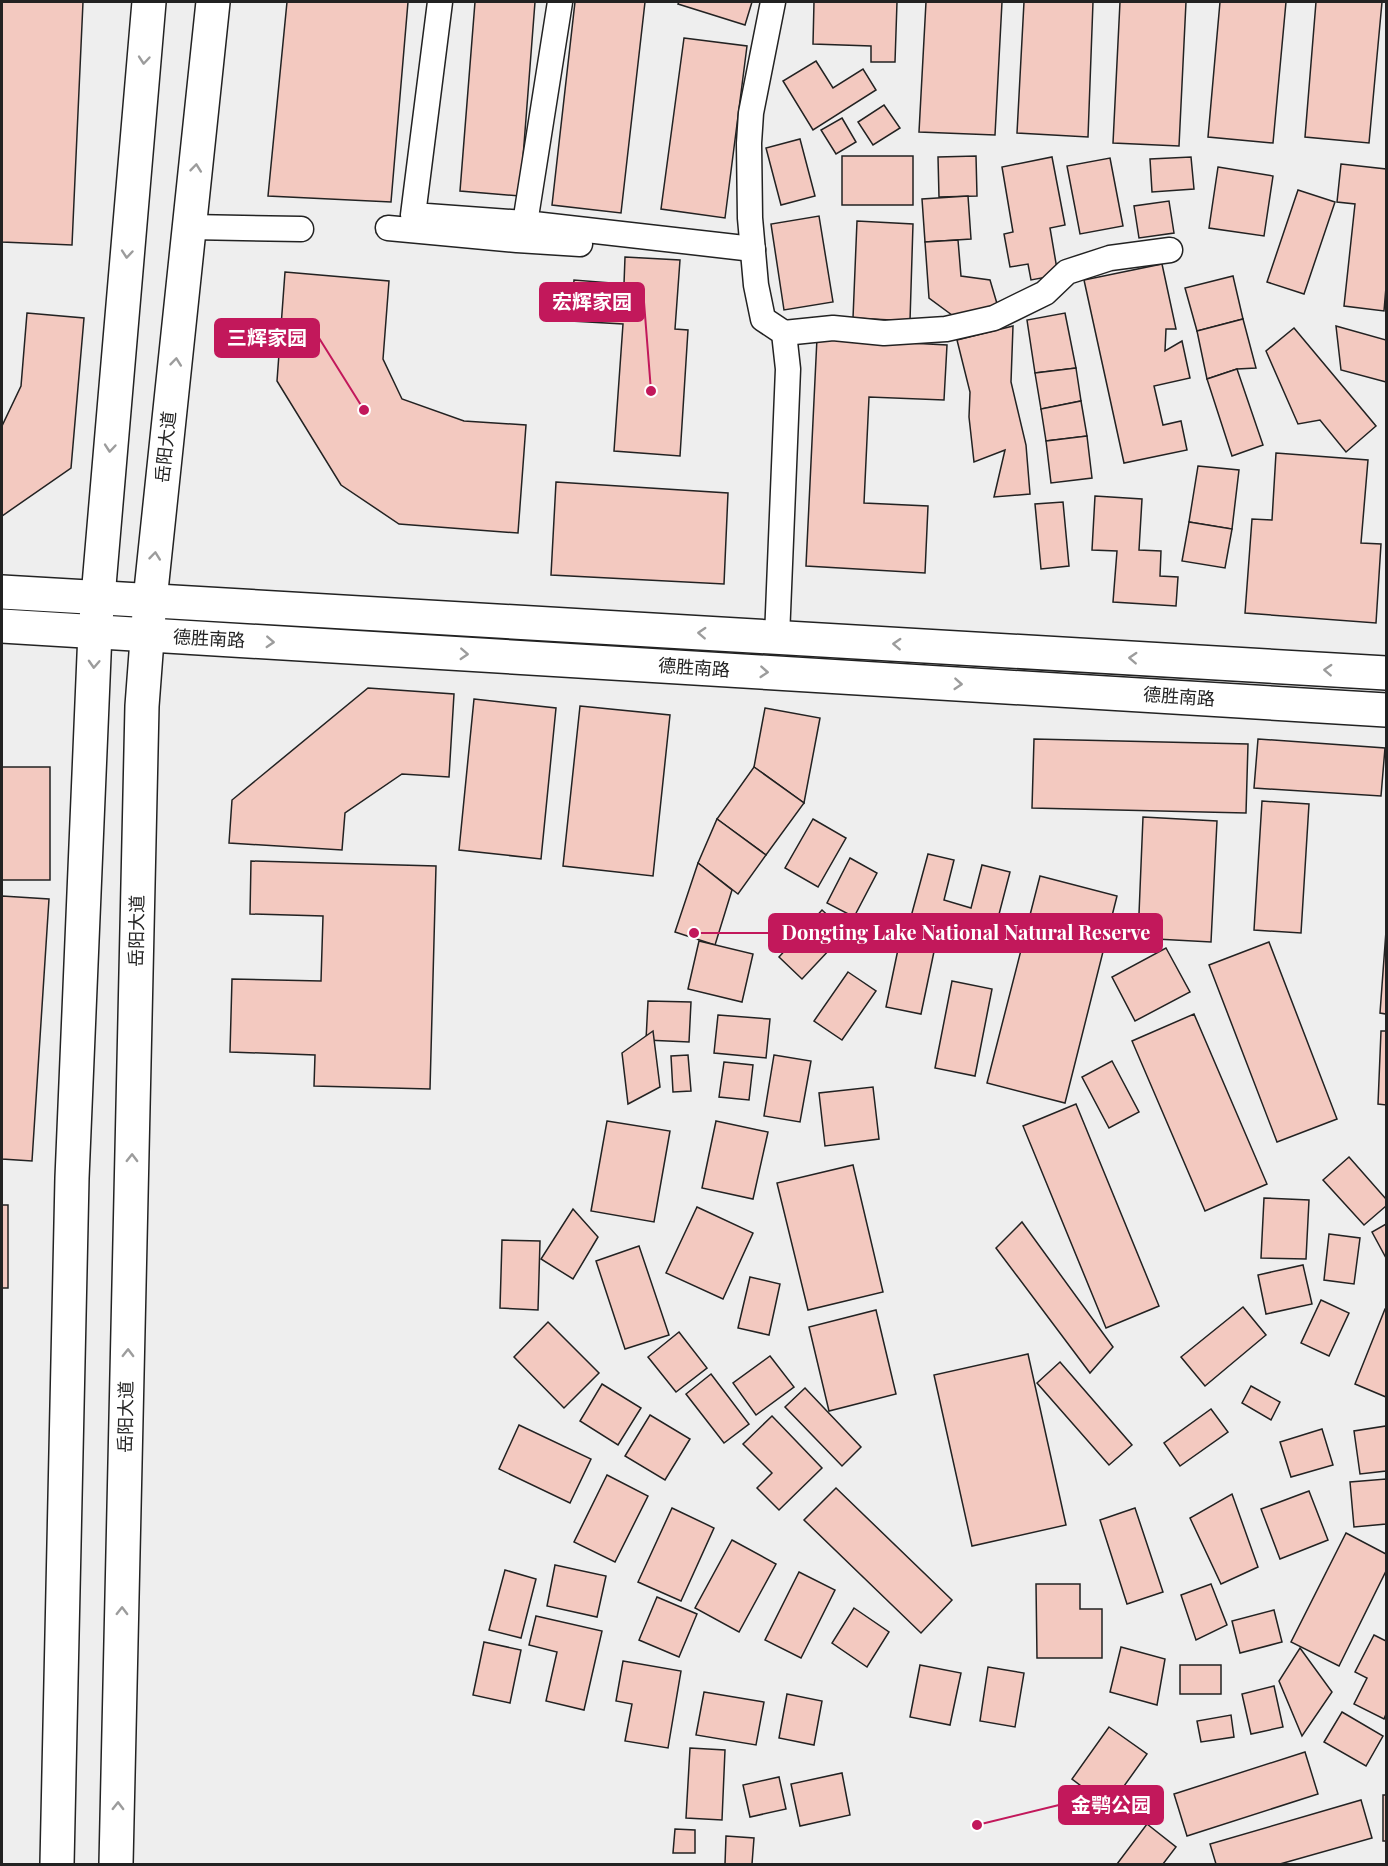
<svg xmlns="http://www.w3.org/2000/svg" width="1388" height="1866" viewBox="0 0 1388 1866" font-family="'Playfair Display','Noto Sans SC',serif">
	<rect width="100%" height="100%" fill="#fff"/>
	<!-- green -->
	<rect fill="#eee" stroke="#6f6f6f" stroke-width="1.5" x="2" y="2" width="1384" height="1862"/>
	<!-- building -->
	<g fill="#f3c9c0" stroke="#222" stroke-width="1.5">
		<path d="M2,2H83L72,245L2,242Z"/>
		<path d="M287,2H408L391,202L268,196Z"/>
		<path d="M475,2H535L520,196L460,191Z"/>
		<path d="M575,2H645L621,213L552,205Z"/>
		<path d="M679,2H752L745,25L678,4Z"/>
		<path d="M814,2H897L895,62H871V46L813,44Z"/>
		<path d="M926,2H1002L995,135L919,132Z"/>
		<path d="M1024,2H1093L1088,137L1017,133Z"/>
		<path d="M1120,2H1186L1179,146L1113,143Z"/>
		<path d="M1220,2H1286L1273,143L1208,137Z"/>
		<path d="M1316,2H1382L1369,143L1305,137Z"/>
		<path d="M684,38L747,46L725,218L661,209Z"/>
		<path d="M816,61L833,88L863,69L876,90L813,130L783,81Z"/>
		<path d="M884,105L900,128L873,145L858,122Z"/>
		<path d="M842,118L856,142L836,154L821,130Z"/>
		<path d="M800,139L815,196L781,205L766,148Z"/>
		<rect x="842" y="156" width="71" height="49"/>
		<path d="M976,156L977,196L939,197L938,157Z"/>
		<path d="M1052,157L1065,225L1050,228L1058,275L1031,280L1028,264L1010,267L1004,234L1013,232L1002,167Z"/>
		<path d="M1191,157L1194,189L1152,192L1150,159Z"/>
		<path d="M1110,158L1123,226L1080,234L1067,166Z"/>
		<path d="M1341,164L1386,169V287L1384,311L1344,306L1355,204L1337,202Z"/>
		<path d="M1218,167L1273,176L1264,236L1209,228Z"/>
		<path d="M1298,190L1335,202L1304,294L1267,282Z"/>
		<path d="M968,196L971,239L925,242L922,199Z"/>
		<path d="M1169,201L1174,233L1139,238L1134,206Z"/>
		<path d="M819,216L833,302L784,310L771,224Z"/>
		<path d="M857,221L913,224L910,321L853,318Z"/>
		<path d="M958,240L961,276L990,280L998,307L956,318L929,298L925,242Z"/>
		<path d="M625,257L680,260L675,329L688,330L680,456L614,451L623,324L571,321L574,280L624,284Z"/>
		<path d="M1162,264L1176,329H1166L1165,351L1182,341L1190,378L1154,386L1163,425L1181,421L1187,450L1124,463L1084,280Z"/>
		<path d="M285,272L389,281L383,359L402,399L464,421L526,425L518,533L399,524L341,485L277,381Z"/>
		<path d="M1233,276L1243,319L1197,331L1185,288Z"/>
		<path d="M27,313L84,318L71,468L2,516V426L21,386Z"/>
		<path d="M1065,313L1076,368L1035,373L1027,320Z"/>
		<path d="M1243,319L1256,368L1237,369L1207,379L1197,331Z"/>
		<path d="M1013,326L1011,382L1026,445L1030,494L994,497L1005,450L974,462L969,417L970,392L957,340Z"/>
		<path d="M1336,326L1386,340V382L1341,370Z"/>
		<path d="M1294,328L1376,426L1346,452L1320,420L1298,424L1266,351Z"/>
		<path d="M817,338L947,345L944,400L869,397L864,503L928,506L925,573L806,566Z"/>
		<path d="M1076,368L1081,401L1041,409L1035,373Z"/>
		<path d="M1237,369L1263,445L1232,456L1207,379Z"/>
		<path d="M1081,401L1087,436L1046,441L1041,409Z"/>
		<path d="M1087,436L1092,478L1051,483L1046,441Z"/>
		<path d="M1276,453L1368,460L1361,543L1381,544L1376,623L1245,613L1252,519L1272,520Z"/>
		<path d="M1198,466L1239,470L1232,529L1189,522Z"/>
		<path d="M556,482L728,493L724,584L551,575Z"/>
		<path d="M1095,496L1142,499L1139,550L1161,551L1160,576L1178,577L1176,606L1113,602L1117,551L1092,550Z"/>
		<path d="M1063,502L1069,566L1041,569L1035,504Z"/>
		<path d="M1189,522L1232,529L1225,568L1182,561Z"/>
		<path d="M368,688L454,694L449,777L402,774L345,813L342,850L229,843L232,800Z"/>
		<path d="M474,699L556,708L541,859L459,850Z"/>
		<path d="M580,706L670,715L653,876L563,866Z"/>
		<path d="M765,708L820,718L804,803L754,767Z"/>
		<path d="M1034,739L1248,744L1246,813L1032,808Z"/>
		<path d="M1258,739L1385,748L1381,796L1254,788Z"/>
		<rect x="2" y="767" width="48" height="113"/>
		<path d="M754,767L804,803L766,855L717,819Z"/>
		<path d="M1262,801L1309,804L1301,933L1254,930Z"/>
		<path d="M1143,817L1217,821L1211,942L1138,938Z"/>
		<path d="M717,819L766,855L738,894L698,863Z"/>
		<path d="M813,819L846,838L818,887L785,868Z"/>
		<path d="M928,854L954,860L944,900L971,908L982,865L1010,872L991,945L909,924Z"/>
		<path d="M850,858L877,873L854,917L827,903Z"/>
		<path d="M251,861L436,866L430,1089L314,1086L315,1055L230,1052L232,979L321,981L323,916L250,914Z"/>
		<path d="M698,863L732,890L715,945L675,932Z"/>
		<path d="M1040,876L1117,896L1065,1103L987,1083Z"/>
		<path d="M2,896L49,899L32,1161L2,1159Z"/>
		<path d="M822,910L846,932L802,979L779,957Z"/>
		<path d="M1386,931V1014L1380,1013Z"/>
		<path d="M901,935L936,942L921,1014L886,1007Z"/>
		<path d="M699,941L753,954L742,1002L688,989Z"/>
		<path d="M1269,942L1337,1119L1277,1142L1209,965Z"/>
		<path d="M1166,948L1190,992L1135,1021L1112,977Z"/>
		<path d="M848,972L876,991L842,1040L814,1021Z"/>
		<path d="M952,981L992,989L975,1076L935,1068Z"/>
		<path d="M648,1001L691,1002L689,1042L646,1040Z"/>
		<path d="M1194,1014L1267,1184L1205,1211L1132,1041Z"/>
		<path d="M718,1015L770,1019L766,1058L714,1053Z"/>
		<path d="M653,1031L660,1087L628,1104L622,1053Z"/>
		<path d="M1381,1031H1386V1105L1378,1104Z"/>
		<path d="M688,1055L691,1091L673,1092L671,1056Z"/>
		<path d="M774,1055L811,1061L800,1122L764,1116Z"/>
		<path d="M1112,1061L1139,1112L1109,1128L1082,1077Z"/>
		<path d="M724,1062L753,1065L749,1100L719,1097Z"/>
		<path d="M873,1087L879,1139L825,1146L819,1093Z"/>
		<path d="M1076,1104L1159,1306L1106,1328L1023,1126Z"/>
		<path d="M607,1121L670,1131L654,1222L591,1211Z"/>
		<path d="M716,1121L768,1132L753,1199L702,1188Z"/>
		<path d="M1349,1157L1386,1199V1206L1364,1225L1323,1180Z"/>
		<path d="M853,1165L883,1292L808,1310L777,1183Z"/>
		<path d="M1264,1198L1309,1200L1306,1259L1261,1258Z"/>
		<rect x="2" y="1205" width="6" height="83"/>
		<path d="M697,1207L753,1233L723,1299L666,1273Z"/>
		<path d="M573,1209L598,1237L573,1279L541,1259Z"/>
		<path d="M1022,1222L1113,1347L1090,1373L996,1248Z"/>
		<path d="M1386,1224V1258L1372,1232Z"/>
		<path d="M1329,1234L1360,1238L1354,1284L1324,1280Z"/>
		<path d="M502,1240L540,1241L538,1310L500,1308Z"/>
		<path d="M639,1246L669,1335L625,1349L596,1261Z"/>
		<path d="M1303,1265L1312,1304L1266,1314L1258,1275Z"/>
		<path d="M750,1277L780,1284L769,1335L738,1328Z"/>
		<path d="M1321,1300L1349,1313L1329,1356L1301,1343Z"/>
		<path d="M1243,1307L1266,1335L1205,1386L1181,1357Z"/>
		<path d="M1385,1309H1386V1397L1355,1384Z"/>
		<path d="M876,1310L896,1394L829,1411L809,1327Z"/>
		<path d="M548,1322L599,1373L564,1408L514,1357Z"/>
		<path d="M679,1332L707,1368L676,1392L648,1357Z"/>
		<path d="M1028,1354L1066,1525L972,1546L934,1375Z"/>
		<path d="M770,1356L794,1387L756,1415L733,1383Z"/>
		<path d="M1060,1362L1132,1445L1109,1465L1037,1383Z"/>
		<path d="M711,1374L749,1424L724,1443L686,1394Z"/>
		<path d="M602,1384L641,1408L618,1445L580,1421Z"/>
		<path d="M1251,1386L1280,1402L1271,1420L1242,1403Z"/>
		<path d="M805,1388L861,1447L842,1466L785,1407Z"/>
		<path d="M1211,1409L1228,1432L1180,1466L1164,1443Z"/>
		<path d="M650,1415L690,1439L665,1480L625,1456Z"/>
		<path d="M772,1416L822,1468L779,1510L757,1488L772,1473L743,1444Z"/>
		<path d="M519,1425L591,1459L570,1503L499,1469Z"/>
		<path d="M1386,1426V1471L1360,1474L1354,1431Z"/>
		<path d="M1322,1429L1333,1465L1291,1477L1280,1442Z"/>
		<path d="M607,1475L648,1496L615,1562L574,1542Z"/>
		<path d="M1386,1479V1524L1354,1527L1350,1482Z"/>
		<path d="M836,1488L952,1600L921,1633L804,1520Z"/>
		<path d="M1309,1491L1328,1540L1280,1559L1261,1509Z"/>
		<path d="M1232,1494L1258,1567L1221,1584L1190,1518Z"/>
		<path d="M672,1508L714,1528L681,1601L638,1582Z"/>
		<path d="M1135,1508L1163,1592L1127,1604L1100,1520Z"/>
		<path d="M1346,1533L1386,1554V1571L1339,1666L1291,1642Z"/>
		<path d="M732,1540L776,1564L739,1632L695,1608Z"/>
		<path d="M555,1565L606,1576L597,1617L547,1606Z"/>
		<path d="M505,1570L536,1579L521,1638L489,1630Z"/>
		<path d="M799,1572L835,1590L801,1658L765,1640Z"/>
		<path d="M1036,1584H1080V1609H1102V1658H1037Z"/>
		<path d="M1211,1584L1227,1625L1196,1640L1181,1595Z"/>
		<path d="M657,1597L697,1614L679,1657L639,1640Z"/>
		<path d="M854,1608L889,1632L867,1667L832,1643Z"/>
		<path d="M1274,1610L1282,1642L1240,1653L1232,1621Z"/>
		<path d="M536,1616L602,1631L584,1710L546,1701L557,1652L529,1645Z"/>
		<path d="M1374,1635L1386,1641V1714L1384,1719L1354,1704L1367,1678L1355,1672Z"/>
		<path d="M484,1642L521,1650L510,1703L473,1695Z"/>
		<path d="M1121,1647L1165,1659L1157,1705L1110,1692Z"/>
		<path d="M1300,1648L1332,1692L1302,1736L1279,1681Z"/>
		<path d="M623,1661L681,1671L668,1748L625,1741L632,1704L616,1701Z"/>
		<path d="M920,1665L961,1673L950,1725L910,1717Z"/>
		<rect x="1180" y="1665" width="41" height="29"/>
		<path d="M988,1667L1024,1673L1015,1727L980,1721Z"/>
		<path d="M1274,1686L1283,1727L1251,1734L1242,1694Z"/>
		<path d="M704,1692L764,1702L756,1745L696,1735Z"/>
		<path d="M787,1694L822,1701L814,1745L779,1738Z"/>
		<path d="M1342,1712L1383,1736L1366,1766L1324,1742Z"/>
		<path d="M1231,1715L1234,1737L1201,1742L1197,1721Z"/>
		<path d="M1109,1727L1147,1754L1109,1807L1072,1779Z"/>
		<path d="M690,1748L725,1750L722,1820L686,1818Z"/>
		<path d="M1305,1752L1318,1794L1187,1836L1174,1794Z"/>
		<path d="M842,1773L850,1815L800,1826L791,1784Z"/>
		<path d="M779,1777L786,1809L750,1817L743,1785Z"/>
		<rect x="1383" y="1795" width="3" height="46"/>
		<path d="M1361,1800L1372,1838L1280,1864H1216L1210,1844Z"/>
		<path d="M1147,1824L1176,1847L1163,1864H1117Z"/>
		<path d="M675,1829L695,1830V1853H673Z"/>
		<path d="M726,1836L754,1838L752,1864H725Z"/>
	</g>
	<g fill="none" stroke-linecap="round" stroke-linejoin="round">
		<defs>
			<g id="street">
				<path d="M440,2L413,215L525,223"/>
				<path d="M560,2L525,223L753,249"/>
				<path d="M773,2L751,113L749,143L750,218L756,285L763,319L784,333L788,369L777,637"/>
				<path d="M190,227L301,229"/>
				<path d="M388,228L517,240L580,244"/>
				<path d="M784,333L833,328L884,333L946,329L994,318L1045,293L1067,272L1110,258L1170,250"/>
			</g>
			<g id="primary">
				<path d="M2,592L1386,673"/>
				<path d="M2,626L1386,710"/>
				<path d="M57,1864L72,1178L95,632L149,2"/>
				<path d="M116,1864L142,706L150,600L213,2"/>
			</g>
		</defs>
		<!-- street casing -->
		<use href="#street" stroke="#222" stroke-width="27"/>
		<!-- primary casing -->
		<use href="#primary" stroke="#222" stroke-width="36"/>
		<!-- street -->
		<use href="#street" stroke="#fff" stroke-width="24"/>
		<!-- primary -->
		<use href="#primary" stroke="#fff" stroke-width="33"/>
	</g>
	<!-- one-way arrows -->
	<defs><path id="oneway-chevron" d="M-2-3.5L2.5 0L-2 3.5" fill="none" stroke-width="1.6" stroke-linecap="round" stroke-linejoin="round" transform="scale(1.5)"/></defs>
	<g stroke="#9c9c9c">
		<use href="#oneway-chevron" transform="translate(144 60) rotate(95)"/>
		<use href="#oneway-chevron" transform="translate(196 168) rotate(-84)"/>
		<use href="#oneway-chevron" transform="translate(127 254) rotate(95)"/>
		<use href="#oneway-chevron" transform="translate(176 362) rotate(-84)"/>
		<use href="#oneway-chevron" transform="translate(110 448) rotate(95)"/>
		<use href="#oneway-chevron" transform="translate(155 556) rotate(-84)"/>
		<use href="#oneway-chevron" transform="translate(702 633) rotate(-177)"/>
		<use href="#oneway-chevron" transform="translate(270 642) rotate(3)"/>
		<use href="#oneway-chevron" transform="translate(897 644) rotate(-177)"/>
		<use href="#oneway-chevron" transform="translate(464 654) rotate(3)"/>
		<use href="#oneway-chevron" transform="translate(1133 658) rotate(-177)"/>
		<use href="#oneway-chevron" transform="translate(94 664) rotate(93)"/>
		<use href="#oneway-chevron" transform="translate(1328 670) rotate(-177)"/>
		<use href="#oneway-chevron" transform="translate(764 672) rotate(4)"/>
		<use href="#oneway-chevron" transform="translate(958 684) rotate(4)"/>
		<use href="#oneway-chevron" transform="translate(132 1158) rotate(-89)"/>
		<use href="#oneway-chevron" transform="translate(128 1353) rotate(-89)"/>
		<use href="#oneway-chevron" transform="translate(122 1611) rotate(-89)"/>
		<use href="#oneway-chevron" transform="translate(118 1806) rotate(-89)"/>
	</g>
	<g text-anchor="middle" stroke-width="4.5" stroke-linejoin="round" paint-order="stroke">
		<!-- street labels -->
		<g font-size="18" fill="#222" stroke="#fff">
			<text transform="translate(166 447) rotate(-84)" y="6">岳阳大道</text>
			<text transform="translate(209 639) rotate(3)" y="6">德胜南路</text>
			<text transform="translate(694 668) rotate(4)" y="6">德胜南路</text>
			<text transform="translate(1179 697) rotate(4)" y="6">德胜南路</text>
			<text transform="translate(137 931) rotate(-89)" y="6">岳阳大道</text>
			<text transform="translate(126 1417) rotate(-89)" y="6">岳阳大道</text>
		</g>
	</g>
	<!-- callouts -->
	<path fill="none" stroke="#c2185b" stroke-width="2" d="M651 391L644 302M364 410L319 338M694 933L769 933M977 1825L1059 1805"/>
	<g fill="#c2185b" stroke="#fff" stroke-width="2">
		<circle cx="651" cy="391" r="6"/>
		<circle cx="364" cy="410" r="6"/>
		<circle cx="694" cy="933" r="6"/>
		<circle cx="977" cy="1825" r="6"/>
	</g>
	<g fill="#c2185b" stroke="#c2185b" stroke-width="2">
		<rect x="540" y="283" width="104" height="38" rx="6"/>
		<rect x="215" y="319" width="104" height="38" rx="6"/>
		<rect x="769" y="914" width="393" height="38" rx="6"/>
		<rect x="1059" y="1786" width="104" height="38" rx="6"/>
	</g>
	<g font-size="20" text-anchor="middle" font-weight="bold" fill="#fff">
		<text x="592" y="309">宏辉家园</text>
		<text x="267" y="345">三辉家园</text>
		<text x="966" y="940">Dongting Lake National Natural Reserve</text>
		<text x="1111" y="1812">金鹗公园</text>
	</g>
	<!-- border -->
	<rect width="1388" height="1866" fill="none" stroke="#222222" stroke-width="6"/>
</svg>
